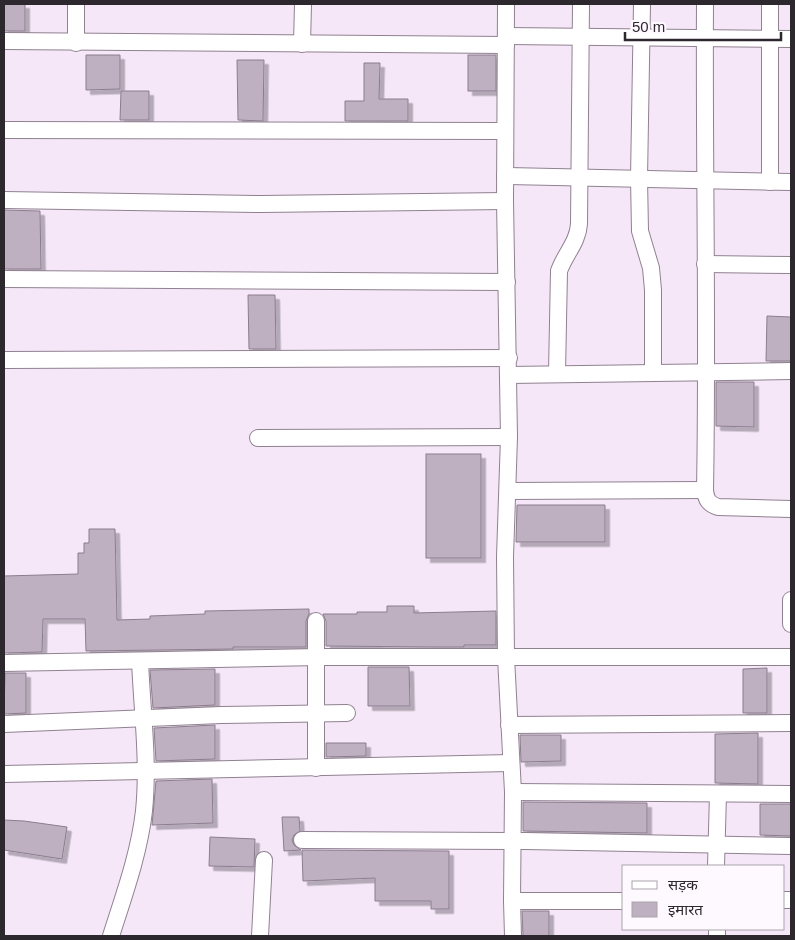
<svg xmlns="http://www.w3.org/2000/svg" width="795" height="940" viewBox="0 0 795 940" font-family="Arial,'Noto Sans Devanagari',sans-serif">
	<defs>
		<filter id="shadow"><feDropShadow dx="4.5" dy="4.5" stdDeviation="0" flood-color="#0004"/></filter>
	</defs>
	<rect width="100%" height="100%" fill="#f6e7f8"/>
	<!-- building -->
	<g fill="#bfb0c1" stroke="#8b7d8d" filter="url(#shadow)">
		<rect x="4" y="4" width="21" height="27"/>
		<path d="M86,55H120V89L86,90Z"/>
		<rect x="468" y="55" width="28" height="36"/>
		<path d="M237,60H264L263,121L238,120Z"/>
		<path d="M364,63H380L379,99H408V121H345V101H364Z"/>
		<path d="M121,91H149V120H120Z"/>
		<path d="M4,210L40,211L41,269H4Z"/>
		<path d="M248,295H275L276,349H249Z"/>
		<path d="M767,316L791,317V361H766Z"/>
		<path d="M716,382H754V427L716,426Z"/>
		<rect x="426" y="454" width="55" height="104"/>
		<path d="M517,505H605V542H516Z"/>
		<path d="M89,529H115L117,620L150,619V616L205,614V611L309,609V614L306,621V647H233V649L86,651L85,619H43L42,652L4,653V576L78,574V553H84V543H89Z"/>
		<path d="M387,606H414V613L496,611V645H464V647H435L326,646V621L323,614H357V612H387Z"/>
		<path d="M368,667H409L410,706H368Z"/>
		<path d="M767,668V713H743V669Z"/>
		<path d="M215,669V705L153,708L150,670Z"/>
		<path d="M5,673H26V713L4,714Z"/>
		<path d="M215,725V759L156,761L154,728Z"/>
		<path d="M758,733V784L715,783V734Z"/>
		<path d="M520,735H561V761L521,762Z"/>
		<path d="M326,743H366V756L326,757Z"/>
		<path d="M212,779L213,823L152,825L156,781Z"/>
		<path d="M523,802L647,803V833L523,831Z"/>
		<path d="M760,804H791V836L760,835Z"/>
		<path d="M282,817H299L300,831L294,835L292,840L294,845L301,850L284,851Z"/>
		<path d="M4,820L24,821L67,827L62,859L4,850Z"/>
		<path d="M210,837L255,839L254,867L209,866Z"/>
		<path d="M302,850L449,851V909H431V901H375V878L303,881Z"/>
		<path d="M522,911H549V936H523Z"/>
	</g>
	<g fill="none" stroke-linecap="round" stroke-linejoin="round">
		<defs>
			<g id="street">
				<path d="M506,4L505,201L509,437L505,557L506,657L513,792L512,901L513,936"/>
				<path d="M642,4L639,178L640,231L651,268L653,290V372"/>
				<path d="M705,4C704,166 708,328 705,490C706,500 709,504 718,507L791,509"/>
				<path d="M506,36L791,39"/>
				<path d="M4,41L506,45"/>
				<path d="M76,43V4"/>
				<path d="M302,44L303,4"/>
				<path d="M4,130L505,131"/>
				<path d="M505,176L791,182"/>
				<path d="M770,182V4"/>
				<path d="M4,200L261,204L505,201"/>
				<path d="M705,264L791,265"/>
				<path d="M4,279L507,282"/>
				<path d="M4,360L509,358"/>
				<path d="M557,373L559,271C565,254 578,242 579,224L581,4"/>
				<path d="M509,375L791,371"/>
				<path d="M258,438L509,437"/>
				<path d="M508,491L705,490"/>
				<path d="M791,624V600"/>
				<path d="M4,663L320,657H791"/>
				<path d="M4,724L221,715L347,713"/>
				<path d="M509,725L791,723"/>
				<path d="M316,768V621"/>
				<path d="M4,774L510,763"/>
				<path d="M513,792L791,794"/>
				<path d="M302,840L525,841L791,846"/>
				<path d="M716,866L718,794"/>
				<path d="M784,900H791"/>
				<path d="M512,901H624"/>
				<path d="M111,936C124,895 139,854 144,811C149,761 142,710 140,661"/>
				<path d="M260,936L264,860"/>
				<path d="M717,936V929"/>
			</g>
		</defs>
		<!-- street casing -->
		<use href="#street" stroke="#908191" stroke-width="18"/>
		<!-- street -->
		<use href="#street" stroke="#fff" stroke-width="16"/>
	</g>
	<!-- border -->
	<rect width="795" height="940" fill="none" stroke="#2d272e" stroke-width="10"/>
	<!-- legend -->
	<rect x="622" y="865" width="162" height="65" fill="#fef8ff" stroke="#aaa4ab"/>
	<rect x="632" y="881" width="25" height="8" fill="#ffffff" stroke="#aaa4ab"/>
	<text x="668" y="890" font-size="15" fill="#2d272e">सड़क</text>
	<rect x="632" y="902" width="25" height="15" fill="#bfb0c1" stroke="#aaa4ab"/>
	<text x="668" y="915" font-size="15" fill="#2d272e">इमारत</text>
	<!-- scale -->
	<path d="M625 32v8h156v-8" fill="none" stroke="#2d272e" stroke-width="2.5"/>
	<text x="632" y="32" font-size="15" fill="#2d272e" stroke="#fef8ff" stroke-width="4" paint-order="stroke">50 m</text>
</svg>
